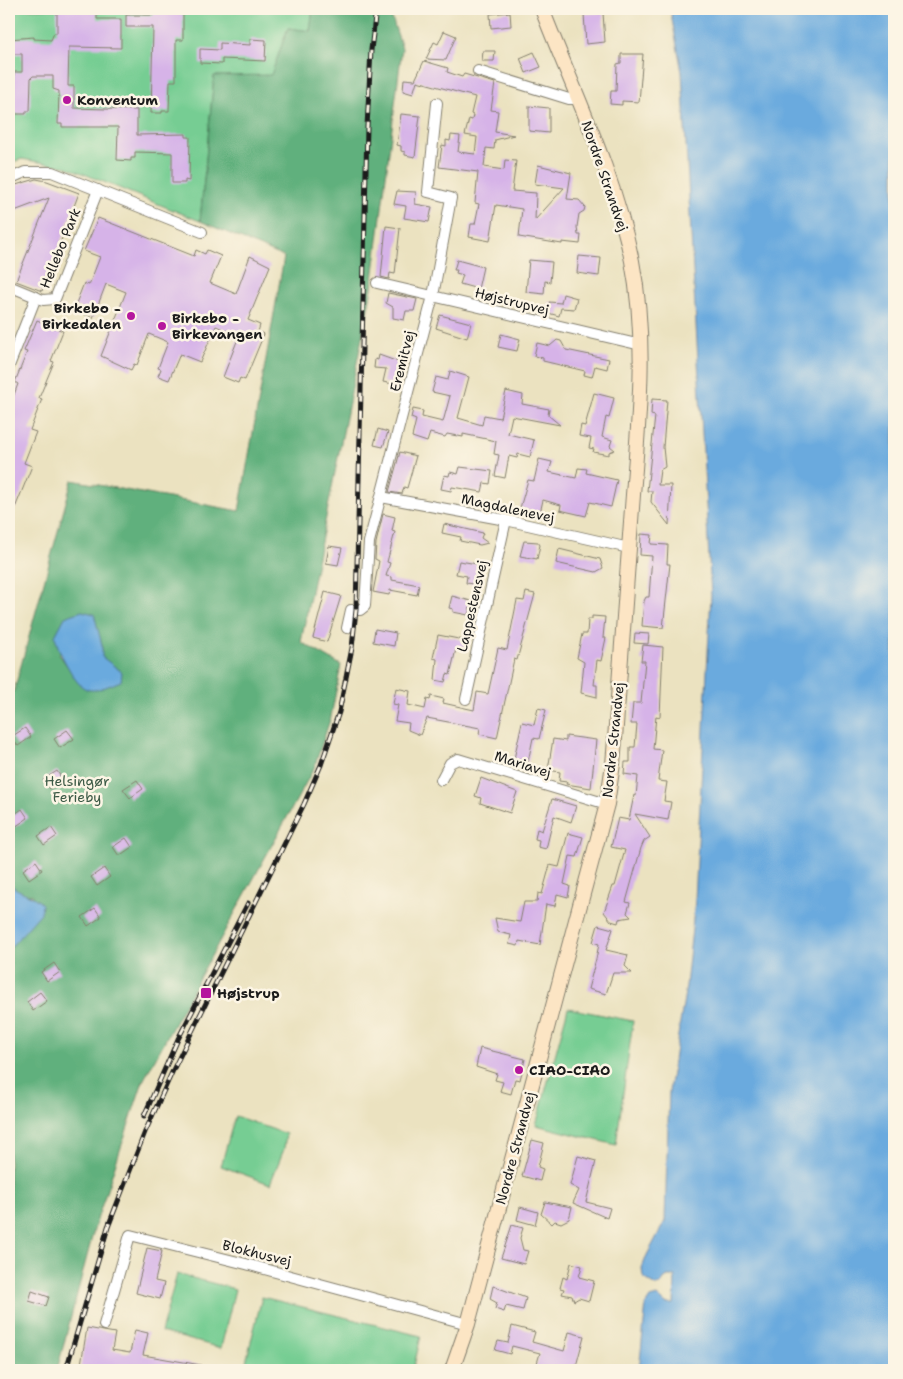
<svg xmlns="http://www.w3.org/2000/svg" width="903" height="1379" viewBox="0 0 903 1379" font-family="'Shantell Sans',sans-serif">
	<rect width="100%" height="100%" fill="#fcf5e5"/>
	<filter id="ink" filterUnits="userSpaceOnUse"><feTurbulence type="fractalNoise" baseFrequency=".02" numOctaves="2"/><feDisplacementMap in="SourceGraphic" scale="10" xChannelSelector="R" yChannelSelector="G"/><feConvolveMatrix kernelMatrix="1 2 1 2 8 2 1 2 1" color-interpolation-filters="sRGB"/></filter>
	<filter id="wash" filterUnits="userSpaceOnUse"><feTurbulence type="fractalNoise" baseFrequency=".0096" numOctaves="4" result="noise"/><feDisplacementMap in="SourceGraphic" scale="20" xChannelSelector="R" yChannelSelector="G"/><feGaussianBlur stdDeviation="1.12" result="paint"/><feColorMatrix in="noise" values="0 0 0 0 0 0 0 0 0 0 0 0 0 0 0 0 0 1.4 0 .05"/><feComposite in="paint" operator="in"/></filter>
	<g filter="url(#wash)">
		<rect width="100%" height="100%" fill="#ebe2c0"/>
		<!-- green -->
		<g fill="#76cd93" stroke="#497458">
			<path d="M9,9H313L310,31L288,28L271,76H214L200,221L67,167L22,159L9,163Z"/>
			<path d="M568,1008L633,1021L616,1145L536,1125Z"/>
			<path d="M235,1116L286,1134L284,1149L270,1184L221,1166Z"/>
			<path d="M177,1274L235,1289L221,1348L161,1332Z"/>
			<path d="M262,1297L421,1336L413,1370H244Z"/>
		</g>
		<!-- forest -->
		<path fill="#60b07d" stroke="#3e664c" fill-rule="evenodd" d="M313,9H389L402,48L372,288L301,642L341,665L331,717L314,768L143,1081L95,1226L57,1370H9V949L19,937L33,895L20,893L11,885L13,878L9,873V691H14L72,480L239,511L284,257L200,221L214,76L271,75L288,28L310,31ZM102,645L101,657L122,672L68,667L59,654Z"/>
		<!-- water -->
		<g fill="#6baade" stroke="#44637d">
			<path d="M670,9H894V1370H639L646,1304L650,1298L657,1296L666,1304H674L675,1276H667L660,1285L656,1286L643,1277L642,1268L647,1255L665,1221L669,1091L686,986L695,900L711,595L682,72Z"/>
			<path d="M82,611L94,614L102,645V657L122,672L121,681C93,692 85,698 69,669C62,657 58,649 55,636L65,617Z"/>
			<path d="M9,873L13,878L11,885C22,894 32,894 42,904L41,913L9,949Z"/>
		</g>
		<g id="blocks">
			<!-- building -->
			<g fill="#d6b3e8">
				<path d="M57,9H97V19H121V48L69,47L68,86H74V108L137,110V135L186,134V137H190L189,181L185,180V183H172V153L135,152V158H131V161L117,160L118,127H62V124H58L59,91L53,89V76H33L31,78L30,111H26V114H13L14,72H22V54H9V39L34,37V39L51,40L54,33H57Z"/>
				<path d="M153,9H177V14H183V40H176V81H170L169,111H162V113H151L153,27H126V15H153Z"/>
				<path d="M510,12L511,26L491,28L490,14Z"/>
				<path d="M603,13L605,42L586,44L584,14Z"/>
				<path d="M444,31L456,36L446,60L426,59L434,42L438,44Z"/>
				<path d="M250,39L266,40L265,61L222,59V64L200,63V49L220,50V43L250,45Z"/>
				<path d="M483,51H495L494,61H482Z"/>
				<path d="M534,52L541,67L526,73L520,58Z"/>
				<path d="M621,54H643L639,102L622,101V105L610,104L611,91H616L617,64L621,63Z"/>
				<path d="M424,61L448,68L447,72L462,77L464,74L495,83L491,110L498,111L495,132L514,135L495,140L494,149L486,148L484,167L504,170L505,160L516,161L512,191L536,193L535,220L564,188L535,184L538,165L571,173L567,199L579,200L585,207L584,211L579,214L577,227L578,235H581L580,244L562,242V244L519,237L522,209L496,205L490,241L469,237L471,224H475L479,204L475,203L478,172L439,167L442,145L446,146V140L450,141L451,135L460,136L458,152L475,154L477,137L465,135L469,119L472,120L473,115L471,114L475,97L417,81L413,94L403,91L404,79L415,80Z"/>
				<path d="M529,106L549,108V133L529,131Z"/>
				<path d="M401,114L420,116L415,157L405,155V152L401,151V146L397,145Z"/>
				<path d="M36,179L47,181L79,193L42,291L16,281L49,198L9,213V187Z"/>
				<path d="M397,191L416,192L415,204L432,207L429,222L404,218L406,206L394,204Z"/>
				<path d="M98,218L194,256L196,250L205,254L207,250L221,256L210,283L236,294L250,256L270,266L248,320L260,325L258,332L264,334L245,380L240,378L238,383L223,377L239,336L216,326L200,362L180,354L169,380L158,376L161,369L158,368L168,342L149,334L137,365L134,364L131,370L101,356L126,292L106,284L93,318L79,312L81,308L75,306L84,283L89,285L100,257L84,251Z"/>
				<path d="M386,226L400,228L395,274L390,273L389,279L381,277Z"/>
				<path d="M579,256L601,258L599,276L577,273Z"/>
				<path d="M457,260L483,267L478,289L460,284L463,275L456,273L457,270H454Z"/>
				<path d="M529,260L552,262L550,282L545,281L544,294L526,292Z"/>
				<path d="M388,293L417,299L414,311H406L404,320L393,318V307L386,303Z"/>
				<path d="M563,294L577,298L574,309L561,308L559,316L548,313L549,302L561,303Z"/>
				<path d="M440,315L471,323L467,338L436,328Z"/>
				<path d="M37,320L63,331L51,361L54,362L39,398L42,399L30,430L36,432L24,463L32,466L9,523V408L18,384L15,382L27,352L24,351Z"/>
				<path d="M501,334L520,339L517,351L498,347Z"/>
				<path d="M557,340L561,341L566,350L609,359L607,369L595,366L592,377L584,375L585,371L543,361V358L534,356L537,343L550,346Z"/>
				<path d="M379,355L404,364L397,385L383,382L386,369L374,368L375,359L378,360Z"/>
				<path d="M450,371L469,377L458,418L482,425L484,415L500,418L506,391L523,395L522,404L549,409L548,415L560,425L512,416L508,434L534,440L530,457L518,454L517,458L509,456L505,478L495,476L499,455L494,454L496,441L463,434V437L447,434L445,437L430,433L427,442L412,437L416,420L411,418L413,409L423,411L422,417L443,422L450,396L432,392L436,377L448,380Z"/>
				<path d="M594,393L614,398L609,418L606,417L602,437L612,440L610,446L615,450L609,452V455L593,452L594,449L589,448L591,438L579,436L581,425L585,426Z"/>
				<path d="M652,399L667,400L663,447L665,467L660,470L658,485H671L669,525L651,502L652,491H647L655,416L651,415Z"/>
				<path d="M378,429L388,432L383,447L374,445Z"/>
				<path d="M400,452L416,456L407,488L404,487L402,494L389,492Z"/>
				<path d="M539,459L552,462L549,472L576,478L578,468L587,469L586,473L617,480L611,507L590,502L586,516L560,510L561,505L543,500L540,513L520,508L528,480L534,481Z"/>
				<path d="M460,467L492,471L490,484L484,483L482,492L452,487L451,491L441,489L444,475L449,476L450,472L458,474Z"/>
				<path d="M383,514L395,517L392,531L395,532L387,562L390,563L386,576L392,577V580L419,585L417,595L390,590L389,595L373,592L379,561L375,559L376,543Z"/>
				<path d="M444,524L483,533L481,538L488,543L480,545L460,541L461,537L442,533Z"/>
				<path d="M641,534L652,535L651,544L668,545L667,564H670L663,628L642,626L644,601L646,597H649L652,556L640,555Z"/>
				<path d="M524,541L538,542L540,545L537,559L520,556Z"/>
				<path d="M329,546L342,548L338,565L326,563Z"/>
				<path d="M559,549L600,559L603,568L596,572L556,563Z"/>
				<path d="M459,561L484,565L480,585L466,583L467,576L456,574Z"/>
				<path d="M325,592L341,596L327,642L313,638Z"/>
				<path d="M526,592L535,594L517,660L514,659L497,738L479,734L480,728L427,718L420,735L408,730L409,723L395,721L398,705L393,704L396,688L410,691L408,705L425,709L427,699L430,700L431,696L444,699L443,703L474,710L477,692L488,694L498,648L507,650L517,600L524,601Z"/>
				<path d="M452,596L471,601L468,615L453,612V609L449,608Z"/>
				<path d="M592,616L605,617L603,638H606L601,661L597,660L594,685H597V697L581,693L584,662L577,658L582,634H587L588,619H592Z"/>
				<path d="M375,629L396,633L394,646L373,642Z"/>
				<path d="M635,633L649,634L648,644L634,643Z"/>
				<path d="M438,635L469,641L467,651L456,649L450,675L447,674L445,682L435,680L437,659L433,658Z"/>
				<path d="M643,645L663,647L660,717L656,716L653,749L662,750L658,781L667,782L664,801L671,802L668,820L635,814L650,837L644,841L641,848L626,902L630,903L627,913L631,917L619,919L618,923L611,921L604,912L613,886H615L625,850L611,847L618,818L629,820L634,795L636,796L638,776L624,774L625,762H630V747H635L637,724H631L633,703H641L645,661H641Z"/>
				<path d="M538,708L546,710L539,739L533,738L528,762L514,759L522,722L534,725Z"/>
				<path d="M25,728L31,737L18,746L11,737Z"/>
				<path d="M67,730L74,739L60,748L54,739Z"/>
				<path d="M566,736L596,740L591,788L566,784L567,782L559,781L560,772L548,770L553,739L566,741Z"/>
				<path d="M57,771L63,780L50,789L43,780Z"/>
				<path d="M481,778L517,792L510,813L480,803L481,798L475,796Z"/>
				<path d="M137,780L143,789L130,798L123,789Z"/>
				<path d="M552,799L576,806L571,822L554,816L546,849L538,847L539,840L535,839L537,829L542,831Z"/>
				<path d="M22,809L28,818L15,827L9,818Z"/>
				<path d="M51,827L57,836L44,845L38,836Z"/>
				<path d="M568,833L583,837L577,857L570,856L564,884L570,886L568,897L557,894L555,906L546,904L540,945L519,941L518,946L509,944L511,935L498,932L495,918L520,922L524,902H537L538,893L542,894L550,865L559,867Z"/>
				<path d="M126,838L132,847L119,856L113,847Z"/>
				<path d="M36,861L42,870L29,879L23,870Z"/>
				<path d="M104,868L110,877L97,886L91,877Z"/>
				<path d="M95,908L101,917L88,926L82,917Z"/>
				<path d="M598,925L613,929L606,950L628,955L625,966L632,973H613L606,994L588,989L596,959L599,944L593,942Z"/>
				<path d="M54,963L60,972L47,981L41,972Z"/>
				<path d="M40,992L47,1001L33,1011L27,1002Z"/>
				<path d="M480,1048L525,1059L520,1080L515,1079L511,1094L500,1091L503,1082L495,1080L497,1074L476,1067Z"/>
				<path d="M532,1140L544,1143L538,1167L543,1169L540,1181L522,1176Z"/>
				<path d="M578,1156L596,1161L586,1202L610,1208L607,1218L573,1203L579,1190L570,1185Z"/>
				<path d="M545,1202L572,1207L569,1219L561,1223L555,1221L552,1224L541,1214Z"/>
				<path d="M520,1207L538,1212L535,1225L517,1220Z"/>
				<path d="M512,1225L523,1228L520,1238L523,1250L528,1251L524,1264L501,1258Z"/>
				<path d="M147,1248L162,1251L155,1281L164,1283L160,1299L136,1293Z"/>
				<path d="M571,1263L582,1266L579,1277L594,1281L589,1301L579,1298L574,1301L572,1296L562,1294L564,1289L560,1288L563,1277L567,1279Z"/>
				<path d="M493,1286L526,1298L523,1310L506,1306L504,1312L495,1309L497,1303L490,1299Z"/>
				<path d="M32,1291L49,1297L46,1306L29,1301Z"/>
				<path d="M512,1326L535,1332L532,1342L564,1351L569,1332L584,1336L575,1370H535L540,1353L512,1346L510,1354L495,1350L498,1341L508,1343Z"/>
				<path d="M87,1328L115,1333L112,1350L130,1353L135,1330L148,1333L143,1355L201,1365V1370H80Z"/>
			</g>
		</g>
	</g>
	<g filter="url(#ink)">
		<use href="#blocks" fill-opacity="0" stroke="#847f6e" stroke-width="1"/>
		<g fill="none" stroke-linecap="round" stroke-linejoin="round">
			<defs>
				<g id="minor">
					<path d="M478,71L569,99H578"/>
					<path d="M9,179L25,172H52L202,232"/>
					<path d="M377,283L641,345"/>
					<path d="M9,286L43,300L55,299L98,190"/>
					<path d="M9,366L36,297"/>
					<path d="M381,497L506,520L629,548"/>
					<path d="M347,628L351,610H360L365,606L369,542L433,296L451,198L428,192L437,103"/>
					<path d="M466,699L506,520"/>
					<path d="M441,780L450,763L458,759L607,804"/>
					<path d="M104,1325L130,1235L246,1264L468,1324"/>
				</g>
				<path id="secondary" d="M452,1370L468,1324L607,804L613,764C620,679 626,594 632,508C638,426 648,343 632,261C614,173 574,92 542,9"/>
			</defs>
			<!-- minor casing -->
			<use href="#minor" stroke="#847f6e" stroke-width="12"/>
			<!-- secondary casing -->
			<use href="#secondary" stroke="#847f6e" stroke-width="16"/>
			<!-- minor -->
			<use href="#minor" stroke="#fff" stroke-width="10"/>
			<!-- secondary -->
			<use href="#secondary" stroke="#fce5c4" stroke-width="14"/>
			<defs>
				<g id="rail">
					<path d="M144,1116L178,1039L248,903"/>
					<path d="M66,1370L108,1227L145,1132L174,1068L304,804L321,765L339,712L352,648L356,610L367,127L371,50L376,9"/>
				</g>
			</defs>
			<!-- rail casing -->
			<use href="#rail" stroke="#1c1c1c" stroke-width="5"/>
			<!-- rail -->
			<use href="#rail" stroke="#fcf5e5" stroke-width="3" stroke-dasharray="9" stroke-linecap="butt"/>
		</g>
	</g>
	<!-- markers -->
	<g fill="#b5179e" stroke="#fcf5e5" stroke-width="2">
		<circle cx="67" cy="100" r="5"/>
		<circle cx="131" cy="316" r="5"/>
		<circle cx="162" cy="326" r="5"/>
		<rect x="200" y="987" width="12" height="12" rx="2.5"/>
		<circle cx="519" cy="1070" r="5"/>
	</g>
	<g text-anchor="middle" stroke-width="5" stroke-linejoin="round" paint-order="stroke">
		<!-- poi labels -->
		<g font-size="14" font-weight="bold" fill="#1c1c1c" stroke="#fcf5e5" text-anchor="start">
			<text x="77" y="105">Konventum</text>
			<text x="121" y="313" text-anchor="end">Birkebo -<tspan x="121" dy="16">Birkedalen</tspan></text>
			<text x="172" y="323">Birkebo -<tspan x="172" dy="16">Birkevangen</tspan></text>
			<text x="217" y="998">Højstrup</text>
			<text x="529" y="1075">CIAO-CIAO</text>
		</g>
		<!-- street labels -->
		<g font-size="14" fill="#1c1c1c" stroke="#fcf5e5">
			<text transform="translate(605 176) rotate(71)" y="5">Nordre Strandvej</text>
			<text transform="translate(60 248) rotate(-68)" y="5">Hellebo Park</text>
			<text transform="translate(512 301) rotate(14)" y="5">Højstrupvej</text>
			<text transform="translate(402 361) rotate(-76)" y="5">Eremitvej</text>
			<text transform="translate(508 508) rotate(12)" y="5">Magdalenevej</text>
			<text transform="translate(472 606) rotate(-77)" y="5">Lappestensvej</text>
			<text transform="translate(613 740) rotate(-84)" y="5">Nordre Strandvej</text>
			<text transform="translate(523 764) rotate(18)" y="5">Mariavej</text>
			<text transform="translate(515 1148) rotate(-75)" y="5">Nordre Strandvej</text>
			<text transform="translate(257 1253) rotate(14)" y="5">Blokhusvej</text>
		</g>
		<!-- park labels -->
		<g font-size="14" fill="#3c5a46" stroke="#fcf5e5">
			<text x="77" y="786">Helsingør<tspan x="77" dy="16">Ferieby</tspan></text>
		</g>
	</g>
	<!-- margin -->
	<rect width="903" height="1379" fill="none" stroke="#fcf5e5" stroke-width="30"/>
</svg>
